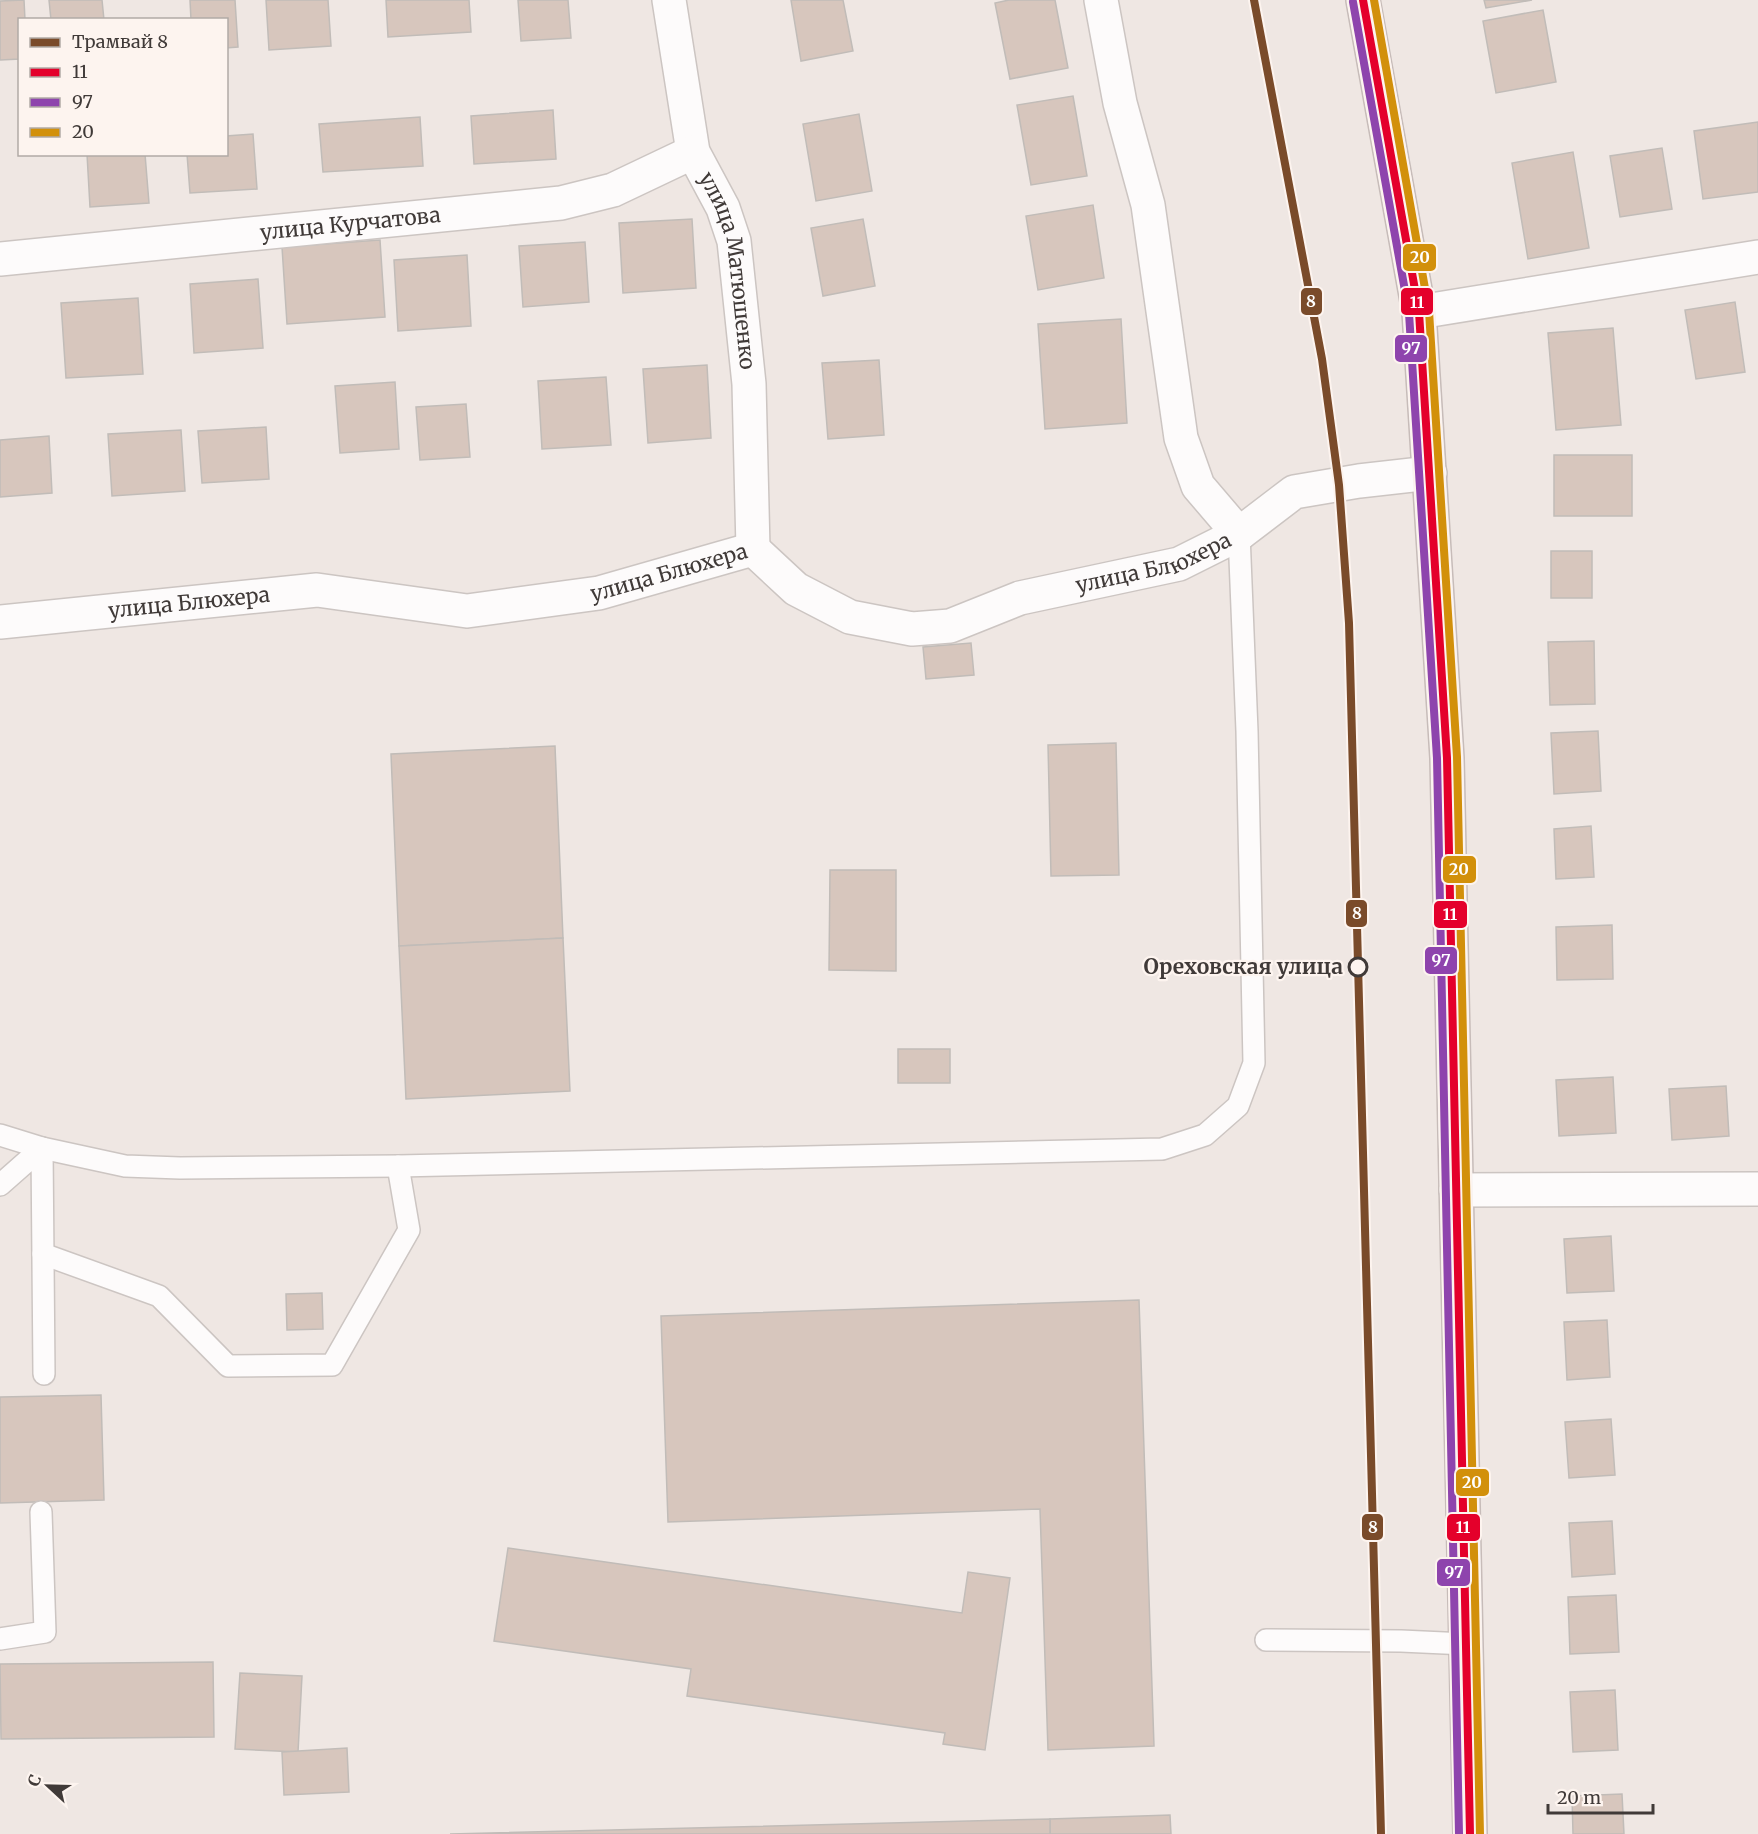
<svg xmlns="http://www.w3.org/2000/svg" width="1758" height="1834" viewBox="0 0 1758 1834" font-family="Merriweather,serif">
	<rect width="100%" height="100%" fill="#efe7e3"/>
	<!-- building -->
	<g fill="#d7c6bd" stroke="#c1bcb8" stroke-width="1.5">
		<path d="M24,0L25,20H20V59L0,60V1Z"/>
		<path d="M49,0H102L104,20H51Z"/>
		<path d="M190,0H235L238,47L226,48V20H191Z"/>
		<path d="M266,0H328L331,46L269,50Z"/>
		<path d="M386,0H469L471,32L388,37Z"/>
		<path d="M518,0H568L571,38L521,41Z"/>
		<path d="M791,0H843L853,51L801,61Z"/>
		<path d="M1009,0H1055L1068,68L1010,79L995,3Z"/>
		<path d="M1484,0H1532L1486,8Z"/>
		<path d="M1543,10L1556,82L1496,93L1483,21Z"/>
		<path d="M1073,96L1087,176L1031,185L1017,105Z"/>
		<path d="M553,110L556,159L474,164L471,116Z"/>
		<path d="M859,114L872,191L816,201L803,124Z"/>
		<path d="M420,117L423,166L323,172L319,124Z"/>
		<path d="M1758,122V192L1703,199L1694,131Z"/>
		<path d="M253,134L257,189L190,193L187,154H226V136Z"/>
		<path d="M1662,148L1672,209L1620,217L1610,156Z"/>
		<path d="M1573,152L1589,248L1528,259L1512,163Z"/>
		<path d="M87,154H145L149,203L90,207Z"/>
		<path d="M1093,205L1104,278L1038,290L1026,216Z"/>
		<path d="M692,219L696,288L623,293L619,223Z"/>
		<path d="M863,219L875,286L823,296L811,228Z"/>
		<path d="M380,240L385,317L287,324L282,247Z"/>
		<path d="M585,242L589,302L523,307L519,246Z"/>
		<path d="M467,255L471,326L398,331L394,260Z"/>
		<path d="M258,279L263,348L194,353L190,284Z"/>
		<path d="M138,298L143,374L66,378L61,303Z"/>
		<path d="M1735,302L1745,372L1696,379L1685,310Z"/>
		<path d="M1121,319L1127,423L1045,429L1038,324Z"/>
		<path d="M1613,328L1621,425L1556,430L1548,333Z"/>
		<path d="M879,360L884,435L828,439L822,363Z"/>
		<path d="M707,365L711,438L648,443L643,369Z"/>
		<path d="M606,377L611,445L542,449L538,381Z"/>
		<path d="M395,382L399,449L340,453L335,386Z"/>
		<path d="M466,404L470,457L420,460L416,407Z"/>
		<path d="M266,427L269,479L202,483L198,431Z"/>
		<path d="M181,430L185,491L112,496L108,434Z"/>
		<path d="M49,436L52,493L0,497V440Z"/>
		<rect x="1554" y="455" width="78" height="61"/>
		<rect x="1551" y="551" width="41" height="47"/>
		<path d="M1594,641L1595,704L1550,705L1548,642Z"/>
		<path d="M971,643L974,675L926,679L923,647Z"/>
		<path d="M1598,731L1601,791L1554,794L1551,733Z"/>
		<path d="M1116,743L1119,875L1051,876L1048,745Z"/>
		<path d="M555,746L563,938L399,946L391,754Z"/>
		<path d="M1591,826L1594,877L1556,879L1554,829Z"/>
		<path d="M830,870H896V971L829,970Z"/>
		<path d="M1612,925L1613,979L1557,980L1556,927Z"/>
		<path d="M563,938L570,1091L406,1099L399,946Z"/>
		<rect x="898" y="1049" width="52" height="34"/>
		<path d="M1613,1077L1616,1133L1559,1136L1556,1080Z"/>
		<path d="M1726,1086L1729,1136L1672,1140L1669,1089Z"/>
		<path d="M1611,1236L1614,1291L1567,1293L1564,1239Z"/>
		<path d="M322,1293L323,1329L287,1330L286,1294Z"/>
		<path d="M1139,1300L1154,1746L1048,1750L1040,1509L668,1522L661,1316Z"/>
		<path d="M1607,1320L1610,1377L1567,1380L1564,1322Z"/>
		<path d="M101,1395L104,1500L0,1503V1397Z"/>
		<path d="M1611,1419L1615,1475L1569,1478L1565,1422Z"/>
		<path d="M1612,1521L1615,1574L1572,1577L1569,1523Z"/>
		<path d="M508,1548L962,1613L968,1572L1010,1578L985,1750L943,1744L945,1733L687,1696L691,1669L494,1641Z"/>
		<path d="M1616,1595L1619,1652L1570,1654L1568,1597Z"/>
		<path d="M213,1662L214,1737L1,1739L0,1664Z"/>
		<path d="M240,1673L302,1676L298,1752L235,1749Z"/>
		<path d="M1615,1690L1618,1750L1573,1752L1570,1692Z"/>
		<path d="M347,1748L349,1792L284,1795L282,1752Z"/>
		<path d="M1622,1794L1624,1834H1573L1572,1796Z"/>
		<path d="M1170,1815L1171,1834H1050V1819Z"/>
		<path d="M1050,1819V1834H450Z"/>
	</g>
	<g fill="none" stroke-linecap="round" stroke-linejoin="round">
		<defs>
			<g id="service">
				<path d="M0,1135L42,1148L125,1166L180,1168L398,1166L1162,1149L1205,1135L1238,1106L1254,1063L1247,731L1239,534"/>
				<path d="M0,1185L42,1148L44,1374"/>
				<path d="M43,1254L159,1296L228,1366L332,1365L409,1230L398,1166"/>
				<path d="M0,1639L45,1632L41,1512"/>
				<path d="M1266,1640L1401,1641L1466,1644"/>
			</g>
			<g id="minor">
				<path id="s1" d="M669,0L693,152L723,208L734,241L749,384L753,549"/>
				<path d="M1101,0L1120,103L1148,205L1181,438L1198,486L1239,534"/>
				<path id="s2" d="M0,259L561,203L613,190L693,152"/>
				<path d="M1419,312L1758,257"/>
				<path id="s3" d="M0,622L317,590L467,611L599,593L753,549L796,589L850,617L912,629L950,626L1020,598L1179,564L1239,534L1294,492L1359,481L1430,473"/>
				<path d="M1456,1190L1758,1189"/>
			</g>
			<path id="primary" d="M1363,0L1419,312L1447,758L1470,1834"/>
		</defs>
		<!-- service casing -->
		<use href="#service" stroke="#ccc5c2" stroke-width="24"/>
		<!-- minor casing -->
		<use href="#minor" stroke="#ccc5c2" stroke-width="36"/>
		<!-- primary casing -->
		<use href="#primary" stroke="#c7bcb9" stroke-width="36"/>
		<!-- service -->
		<use href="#service" stroke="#fdfbfb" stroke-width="21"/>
		<!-- minor -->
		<use href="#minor" stroke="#fdfbfb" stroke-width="33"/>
		<!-- primary -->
		<use href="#primary" stroke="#f6f1f0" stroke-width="33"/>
		<defs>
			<path id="bus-1" d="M1363,0L1419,312L1447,758L1470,1834"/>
			<path id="bus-2" d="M1353,2L1409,313L1437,758L1459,1834"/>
			<path id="bus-3" d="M1374,0L1429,311L1457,757L1480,1834"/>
		</defs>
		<!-- bus-1 casing -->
		<use href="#bus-1" stroke="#fdf4ef" stroke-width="12"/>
		<!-- bus-2 casing -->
		<use href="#bus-2" stroke="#fdf4ef" stroke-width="12"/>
		<!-- bus-3 casing -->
		<use href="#bus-3" stroke="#fdf4ef" stroke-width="12"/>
		<!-- bus-1 -->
		<use href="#bus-1" stroke="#e4002b" stroke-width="8"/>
		<!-- bus-2 -->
		<use href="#bus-2" stroke="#8e44ad" stroke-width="8"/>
		<!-- bus-3 -->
		<use href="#bus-3" stroke="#d2900b" stroke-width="8"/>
		<defs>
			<path id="tram-1" d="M1254,0L1322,359L1339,485L1349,623L1381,1834"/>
		</defs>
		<!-- tram-1 casing -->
		<use href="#tram-1" stroke="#fdf4ef" stroke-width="12"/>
		<!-- tram-1 -->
		<use href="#tram-1" stroke="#7a4b2a" stroke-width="8"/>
	</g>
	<!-- markers -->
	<circle fill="#fdf4ef" stroke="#403a38" stroke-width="3" cx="1358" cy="967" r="9"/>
	<g text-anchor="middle" stroke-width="4.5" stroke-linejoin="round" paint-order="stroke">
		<!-- street labels -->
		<g font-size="21" fill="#403a38" stroke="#fdf4ef">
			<text dy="7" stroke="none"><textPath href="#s2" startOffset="352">улица Курчатова</textPath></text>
			<text dy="7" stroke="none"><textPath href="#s1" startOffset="280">улица Матюшенко</textPath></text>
			<text dy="7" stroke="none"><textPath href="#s3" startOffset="1198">улица Блюхера</textPath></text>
			<text dy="7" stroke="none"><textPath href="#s3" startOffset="676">улица Блюхера</textPath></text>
			<text dy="7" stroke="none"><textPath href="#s3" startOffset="190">улица Блюхера</textPath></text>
		</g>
		<!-- stop labels -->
		<g font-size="21" font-weight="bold" fill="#403a38" stroke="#fdf4ef" text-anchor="end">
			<text x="1343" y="974">Ореховская улица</text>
		</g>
	</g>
	<g stroke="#fdf4ef" stroke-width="2">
		<rect x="1402" y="243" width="35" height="29" rx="6" fill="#d2900b"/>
		<rect x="1300" y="287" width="23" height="29" rx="6" fill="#7a4b2a"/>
		<rect x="1400" y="287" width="34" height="29" rx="6" fill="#e4002b"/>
		<rect x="1394" y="334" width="34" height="29" rx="6" fill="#8e44ad"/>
		<rect x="1442" y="855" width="35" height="29" rx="6" fill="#d2900b"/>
		<rect x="1345" y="899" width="23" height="29" rx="6" fill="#7a4b2a"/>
		<rect x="1433" y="900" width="35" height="29" rx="6" fill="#e4002b"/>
		<rect x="1424" y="946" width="34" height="29" rx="6" fill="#8e44ad"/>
		<rect x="1455" y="1468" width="35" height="29" rx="6" fill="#d2900b"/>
		<rect x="1361" y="1513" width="23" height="28" rx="6" fill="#7a4b2a"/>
		<rect x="1446" y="1513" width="35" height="29" rx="6" fill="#e4002b"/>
		<rect x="1436" y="1558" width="35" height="29" rx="6" fill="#8e44ad"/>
	</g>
	<g font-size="16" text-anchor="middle" font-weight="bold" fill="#fff">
		<text x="1420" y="263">20</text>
		<text x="1311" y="307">8</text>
		<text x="1417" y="308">11</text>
		<text x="1411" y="354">97</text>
		<text x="1459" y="875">20</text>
		<text x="1357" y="919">8</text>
		<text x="1450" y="920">11</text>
		<text x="1441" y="966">97</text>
		<text x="1472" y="1488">20</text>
		<text x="1373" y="1533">8</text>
		<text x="1463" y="1533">11</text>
		<text x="1454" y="1578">97</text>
	</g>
	<!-- legend -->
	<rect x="18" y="18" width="210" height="138" fill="#fdf4ef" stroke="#b1aaa6" stroke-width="1.5"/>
	<rect x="30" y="38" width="30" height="9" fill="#7a4b2a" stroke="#b1aaa6" stroke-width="1.5"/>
	<text x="72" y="48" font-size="18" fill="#403a38">Трамвай 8</text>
	<rect x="30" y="68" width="30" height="9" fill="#e4002b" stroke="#b1aaa6" stroke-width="1.5"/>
	<text x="72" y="78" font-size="18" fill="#403a38">11</text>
	<rect x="30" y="98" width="30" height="9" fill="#8e44ad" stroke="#b1aaa6" stroke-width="1.5"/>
	<text x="72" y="108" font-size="18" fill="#403a38">97</text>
	<rect x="30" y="128" width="30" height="9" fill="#d2900b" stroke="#b1aaa6" stroke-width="1.5"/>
	<text x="72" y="138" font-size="18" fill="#403a38">20</text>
	<!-- north arrow -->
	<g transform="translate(48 1786) rotate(292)" stroke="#fdf4ef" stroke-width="4.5" paint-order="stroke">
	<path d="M0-4.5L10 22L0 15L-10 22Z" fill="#403a38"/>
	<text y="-9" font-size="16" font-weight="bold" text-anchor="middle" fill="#403a38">С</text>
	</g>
	<!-- scale -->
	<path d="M1548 1804v9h105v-9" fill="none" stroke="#403a38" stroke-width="3"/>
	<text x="1557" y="1804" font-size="18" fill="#403a38" stroke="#fdf4ef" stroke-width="4.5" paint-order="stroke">20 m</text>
</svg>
